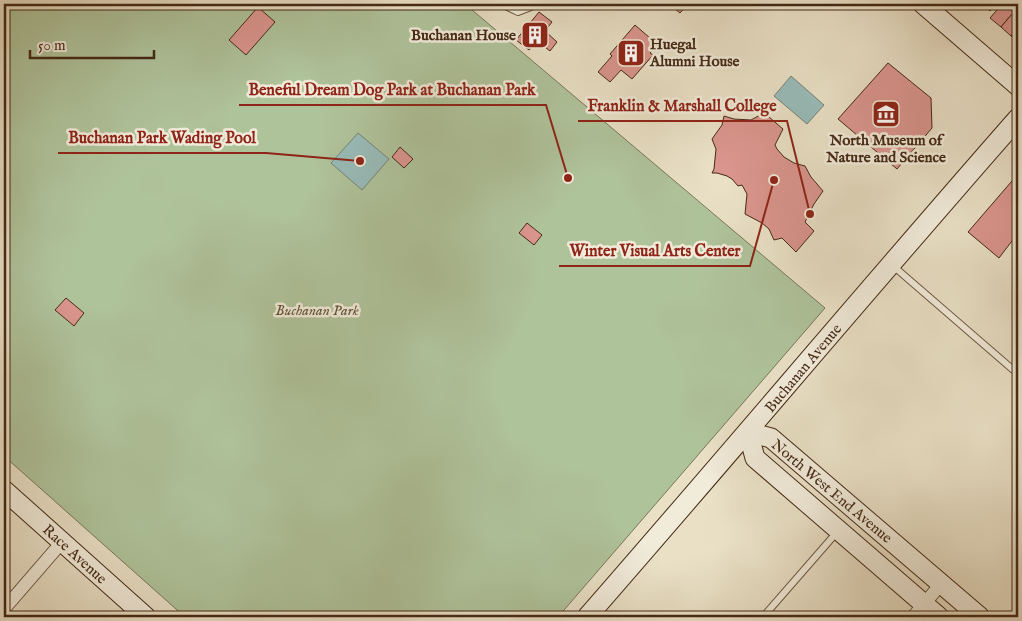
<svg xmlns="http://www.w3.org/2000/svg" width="1022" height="621" viewBox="0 0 1022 621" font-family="'IM FELL English',serif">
	<rect width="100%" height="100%" fill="#e9e0c6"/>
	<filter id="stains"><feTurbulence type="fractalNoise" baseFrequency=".004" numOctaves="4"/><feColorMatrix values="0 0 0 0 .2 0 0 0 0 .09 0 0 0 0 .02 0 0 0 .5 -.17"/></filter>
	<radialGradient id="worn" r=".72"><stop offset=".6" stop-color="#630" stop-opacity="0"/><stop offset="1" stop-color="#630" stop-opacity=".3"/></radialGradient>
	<!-- green -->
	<path fill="#afc39b" stroke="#7a7658" d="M4,4H465L825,308L558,617H185L4,456Z"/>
	<!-- water -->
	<g fill="#98bcb9" stroke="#778177">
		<path d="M791,76L824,105L807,124L774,96Z"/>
		<path d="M358,133L389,159L362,190L331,163Z"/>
	</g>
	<!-- building -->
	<g fill="#da958e" stroke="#452915">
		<path d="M669,4H688L680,13Z"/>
		<path d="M982,4H997L990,11Z"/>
		<path d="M1002,4H1018V7L1001,27L990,18Z"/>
		<path d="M258,7L275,22L246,55L229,40Z"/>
		<path d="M1018,7V27L1011,36L1001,27Z"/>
		<path d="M539,12L552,22L545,31L557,42L550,51L537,41L529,50L516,40Z"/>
		<path d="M635,25L658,45L650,53L653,55L632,79L621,70L610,82L598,72L612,56L610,54Z"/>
		<path d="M1018,27V42L1011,36Z"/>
		<path d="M888,63L931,98L932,128L897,169L838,119Z"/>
		<path d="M766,110L769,117L783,129L775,145L777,149L784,157L794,163L805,166L811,177L823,191L814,204L805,222L814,231L796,252L782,238L774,240L769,229L762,223L745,214L747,194L742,185L738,186L732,179L727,176L717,173H712L714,169L716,149L712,139L722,125L724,116L734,119L751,120L764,113Z"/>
		<path d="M400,147L413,159L404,168L392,157Z"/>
		<path d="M1018,174V233L999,258L968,232Z"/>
		<path d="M527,223L542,235L534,245L519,233Z"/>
		<path d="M66,298L84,313L74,326L55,310Z"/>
	</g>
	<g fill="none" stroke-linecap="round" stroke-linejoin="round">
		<defs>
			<g id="lane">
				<path d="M501,4L518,12L531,7L534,4"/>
				<path d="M892,265L1018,374"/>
				<path d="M763,617L838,531"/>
			</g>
			<g id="street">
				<path d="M4,609L62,542"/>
				<path d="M913,617L941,584"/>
			</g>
			<g id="secondary">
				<path d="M923,4L1018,86"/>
				<path d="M748,432L771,438L980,617"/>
				<path d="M748,432L755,458L939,617"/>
				<path d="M4,490L146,617"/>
				<path d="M587,617C732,451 873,283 1018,118"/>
			</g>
		</defs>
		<!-- lane casing -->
		<use href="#lane" stroke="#6e5741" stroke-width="8"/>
		<!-- street casing -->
		<use href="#street" stroke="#6e5741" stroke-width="14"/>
		<!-- secondary casing -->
		<use href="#secondary" stroke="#452915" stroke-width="21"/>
		<!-- lane -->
		<use href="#lane" stroke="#f1ebda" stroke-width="6"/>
		<!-- street -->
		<use href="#street" stroke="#f1ebda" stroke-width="12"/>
		<!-- secondary -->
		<use href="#secondary" stroke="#f1ebda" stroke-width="19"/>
	</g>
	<!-- icons -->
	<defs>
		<symbol id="building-square" viewBox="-11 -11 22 22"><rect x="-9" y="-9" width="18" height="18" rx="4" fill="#8f2418" stroke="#f1ebda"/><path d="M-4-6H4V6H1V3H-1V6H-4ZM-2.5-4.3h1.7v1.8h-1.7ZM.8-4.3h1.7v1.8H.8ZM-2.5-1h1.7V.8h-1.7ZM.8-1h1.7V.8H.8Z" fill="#fff"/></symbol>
		<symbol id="museum-square" viewBox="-11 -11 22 22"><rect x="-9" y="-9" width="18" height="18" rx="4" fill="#8f2418" stroke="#f1ebda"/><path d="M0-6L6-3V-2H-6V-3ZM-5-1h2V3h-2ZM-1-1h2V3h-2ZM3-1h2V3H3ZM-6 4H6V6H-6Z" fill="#fff"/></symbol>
	</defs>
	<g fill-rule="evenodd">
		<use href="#building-square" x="519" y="19" width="32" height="32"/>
		<use href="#building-square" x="615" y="37" width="32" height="32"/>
		<use href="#museum-square" x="870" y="98" width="32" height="32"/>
	</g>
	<g text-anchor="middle" stroke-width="5" stroke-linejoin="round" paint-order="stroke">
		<!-- poi labels -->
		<g font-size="15" font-weight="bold" fill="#452915" stroke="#f1ebda" text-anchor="end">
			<text x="516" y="40">Buchanan House</text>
			<text x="650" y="49" text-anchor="start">Huegal<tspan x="650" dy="17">Alumni House</tspan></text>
			<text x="886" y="145" text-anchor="middle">North Museum of<tspan x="886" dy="17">Nature and Science</tspan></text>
		</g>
		<!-- park labels -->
		<g font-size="15" font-style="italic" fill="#605036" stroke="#f1ebda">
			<text x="317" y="315">Buchanan Park</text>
		</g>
		<!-- street labels -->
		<g font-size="15" fill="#452915" stroke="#f1ebda">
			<text transform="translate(803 368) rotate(-50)" y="5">Buchanan Avenue</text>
			<text transform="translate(832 491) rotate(40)" y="5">North West End Avenue</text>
			<text transform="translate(75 554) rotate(42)" y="5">Race Avenue</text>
		</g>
	</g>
	<!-- callouts -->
	<path fill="none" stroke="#8f2418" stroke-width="2" d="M568 178L546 105H239M810 214L787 121H578M360 161L266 153H58M774 180L750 266H559"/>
	<g fill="#8f2418" stroke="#f1ebda" stroke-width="2">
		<circle cx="568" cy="178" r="5"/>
		<circle cx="810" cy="214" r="5"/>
		<circle cx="360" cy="161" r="5"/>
		<circle cx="774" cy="180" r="5"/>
	</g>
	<g font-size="16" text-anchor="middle" font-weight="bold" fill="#8f2418" stroke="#f1ebda" stroke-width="5" stroke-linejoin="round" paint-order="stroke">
		<text x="392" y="95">Beneful Dream Dog Park at Buchanan Park</text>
		<text x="682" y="111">Franklin &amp; Marshall College</text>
		<text x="162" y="143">Buchanan Park Wading Pool</text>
		<text x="655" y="256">Winter Visual Arts Center</text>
	</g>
	<!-- margin -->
	<rect width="1022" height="621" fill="none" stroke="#e9e0c6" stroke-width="20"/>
	<rect x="5" y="5" width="1012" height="611" fill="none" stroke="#452915" stroke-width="2.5"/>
	<rect x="10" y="10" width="1002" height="601" fill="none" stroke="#452915"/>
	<!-- scale -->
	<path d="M30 50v8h124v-8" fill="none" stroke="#452915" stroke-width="2.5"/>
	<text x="38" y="50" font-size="15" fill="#452915" stroke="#f1ebda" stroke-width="4" paint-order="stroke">50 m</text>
	<rect width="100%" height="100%" filter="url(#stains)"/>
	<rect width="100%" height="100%" fill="url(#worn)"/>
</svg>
